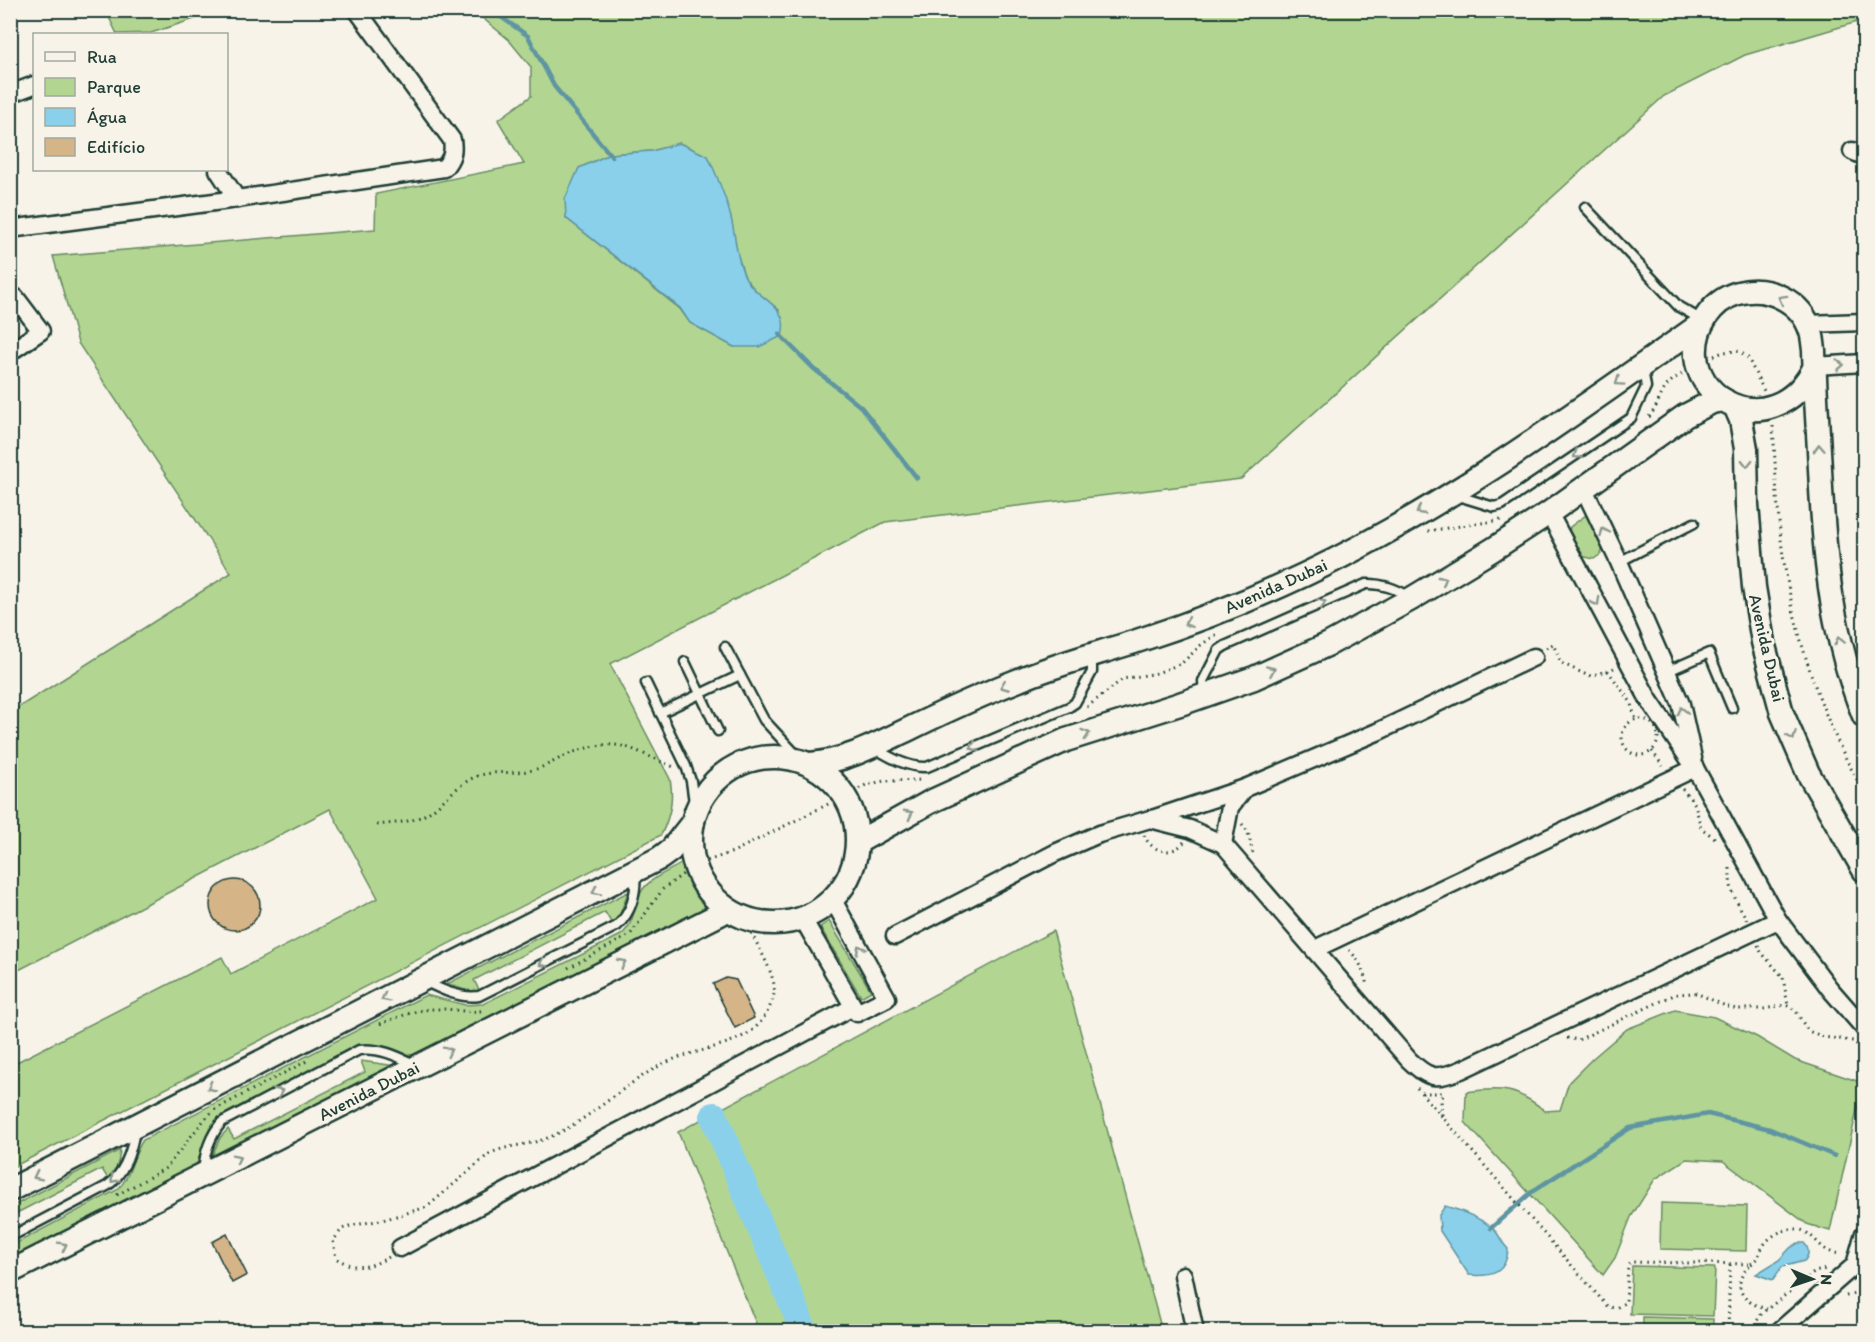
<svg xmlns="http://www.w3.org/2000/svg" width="1875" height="1342" viewBox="0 0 1875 1342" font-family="Itim,sans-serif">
	<rect width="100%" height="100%" fill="#f7f3e8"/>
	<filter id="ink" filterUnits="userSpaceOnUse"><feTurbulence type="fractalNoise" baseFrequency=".0167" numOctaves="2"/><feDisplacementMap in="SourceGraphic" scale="12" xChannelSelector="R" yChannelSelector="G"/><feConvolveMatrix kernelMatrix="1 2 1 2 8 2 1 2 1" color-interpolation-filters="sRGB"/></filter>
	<g filter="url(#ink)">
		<!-- green -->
		<g fill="#b2d691" stroke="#688a62" stroke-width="1.5" fill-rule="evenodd">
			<path d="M106,11H219L151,33L117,34Z"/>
			<path d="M474,11H1864V20L1745,55L1664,96L1241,479L885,522L610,664L670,779C674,800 670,816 661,835L11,1168V1065L222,957L231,974L378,898L330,809L11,974V712L231,573L78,343L53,256L375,229L376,194L524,164L498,120L531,96V67L508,39ZM679,143L708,156L731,218L736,250L745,278L756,291L779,310L734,347L690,323L680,309L566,218L573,183L579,168L610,154L652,151Z"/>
			<path d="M1586,515H1589L1604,546L1601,554L1594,559L1581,556L1569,531L1570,527Z"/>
			<path d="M682,863L694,888L708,908L418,1054C398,1059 380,1044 359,1047L218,1120L204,1146L195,1168L11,1263V1246L117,1190C132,1176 132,1156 143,1140L426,995L465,1005L483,1004L621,935C636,923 633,904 643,889C652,877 670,871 682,863Z"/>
			<path d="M628,892L619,917L612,924L605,912L474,980L480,992H471L447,984Z"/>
			<path d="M829,921L871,991L861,997L820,927Z"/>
			<path d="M1053,931L1162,1331H759L678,1132Z"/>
			<path d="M1675,1010L1714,1017L1757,1037L1795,1060L1863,1083L1830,1231L1807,1224L1723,1161L1686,1159L1655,1179L1631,1217L1615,1258L1603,1275L1465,1122L1466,1092C1501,1087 1517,1088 1545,1111L1560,1110L1569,1082L1593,1058L1627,1029Z"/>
			<path d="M361,1061L396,1066L211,1158L220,1138L228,1129L234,1139L365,1072Z"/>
			<path d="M120,1150C119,1161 117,1171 108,1179L102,1169L11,1216V1207Z"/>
			<path d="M1661,1203L1747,1206L1746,1251L1660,1249Z"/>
			<path d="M1632,1266L1715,1268L1713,1316L1630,1314Z"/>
			<path d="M1643,1317L1713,1319V1331H1643Z"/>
		</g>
		<!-- water -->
		<g fill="#8ad0eb" stroke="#5f95a2" stroke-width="1.5">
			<path d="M679,143L708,156C717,176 726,197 731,218C736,237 736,259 745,277C757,301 791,304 782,336L759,347H734L690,323L680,308L566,218L565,199L579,168L610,154L652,151Z"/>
			<path d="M1445,1206C1460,1210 1487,1220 1497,1233C1502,1240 1501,1242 1508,1249C1506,1274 1491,1277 1469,1275L1440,1231L1439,1215Z"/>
			<path d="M1798,1243H1804C1810,1249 1809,1256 1804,1261L1782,1267L1773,1280L1756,1274L1779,1260L1790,1248Z"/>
		</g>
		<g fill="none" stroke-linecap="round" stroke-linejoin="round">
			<!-- stream -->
			<g stroke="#5f95a2" stroke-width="4.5">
				<path d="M491,10L528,36L554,86L612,157"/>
				<path d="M779,334L813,368L861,407L917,478"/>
				<path d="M1491,1228L1533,1191L1630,1128L1708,1114L1770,1129L1835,1156"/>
			</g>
			<!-- river -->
			<path stroke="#8ad0eb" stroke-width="28" d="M714,1116L797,1314L803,1332"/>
		</g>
		<!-- building -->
		<g fill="#d5b488" stroke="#1f3d34" stroke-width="1.5">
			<circle cx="235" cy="905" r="25"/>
			<path d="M726,978L736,980L754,1018L735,1028L713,984Z"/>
			<path d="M227,1234L247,1275L232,1283L212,1242Z"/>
		</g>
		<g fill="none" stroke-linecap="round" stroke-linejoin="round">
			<defs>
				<g id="lane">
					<path d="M1585,207L1679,307L1695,316H1704"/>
					<path d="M1455,495L1494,507L1502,505L1631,418L1646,387L1643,369"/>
					<path d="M1619,562L1694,523"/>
					<path d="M725,647L764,720L803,762"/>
					<path d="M685,662L718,731"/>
					<path d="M1668,671L1709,653L1732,708"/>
					<path d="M646,683L686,766L691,781L696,816"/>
					<path d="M1204,695L1203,681L1219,650L1225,646L1366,584C1380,583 1398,589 1409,597"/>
					<path d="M660,713L740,675"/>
					<path d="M876,749C891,758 909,768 927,767L1069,707L1075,703L1092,672V658"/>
					<path d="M424,981C440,989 460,999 479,996L617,926C631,913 637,893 635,874"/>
					<path d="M204,1171C203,1155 211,1134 222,1122L359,1050C378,1047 397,1056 414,1064"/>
					<path d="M10,1237L107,1186C125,1173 132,1151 135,1129"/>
				</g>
				<g id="street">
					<path d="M10,94L34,85"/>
					<path d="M1852,151L1864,156"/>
					<path d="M218,170L237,199"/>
					<path d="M10,229L237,199L444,168C452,158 454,152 452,140L357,10"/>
					<path d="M10,299L16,298L41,331L10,352"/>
					<path d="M1807,324L1864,322"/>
					<path d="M1815,366L1864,363"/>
					<path d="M1584,489L1619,562L1681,704L1693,758"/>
					<path d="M1549,513L1649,700L1695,768L1778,920L1830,989L1864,1028"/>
					<path d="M1152,819L1245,788"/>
					<path d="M1223,844L1409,1060C1429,1079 1435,1080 1461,1070L1778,920"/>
					<path d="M803,919L857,1013L887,998L833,900"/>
					<path d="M895,936L1055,853L1099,834L1130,825L1150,819L1190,829L1223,844L1230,807L1245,788L1377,732L1534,657"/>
					<path d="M1315,949L1695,768"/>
					<path d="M400,1248L853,1007"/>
					<path d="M1183,1275L1195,1332"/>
					<path d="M1778,1332L1855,1265L1864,1233"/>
				</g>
				<g id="secondary">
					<path d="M1815,366C1807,384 1792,400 1773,406C1738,419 1699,392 1696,356C1695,342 1698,329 1706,317C1714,305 1724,297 1738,293C1768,285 1802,301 1811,332C1813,338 1813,344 1814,350C1815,390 1818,430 1820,469C1824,557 1831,634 1864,716"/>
					<path d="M1735,406L1741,420L1746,449L1747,505L1754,587L1763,642L1782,713L1808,773L1864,870"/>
					<circle cx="774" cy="840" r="83"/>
					<path d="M810,764C848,761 879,743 913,727C948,710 983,694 1019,680C1059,663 1101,653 1143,639C1199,621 1253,599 1306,574C1445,508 1575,413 1701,324"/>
					<path d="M858,842L930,802L1066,740L1180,704L1254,678L1329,644L1411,599L1492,550L1549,513L1685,416L1712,402L1724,400"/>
					<path d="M10,1190L660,858L671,850L693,822"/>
					<path d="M10,1272L720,914L726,909"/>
				</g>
			</defs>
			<!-- lane casing -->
			<use href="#lane" stroke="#1f3d34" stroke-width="13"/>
			<!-- street casing -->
			<use href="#street" stroke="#1f3d34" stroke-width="21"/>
			<!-- secondary casing -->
			<use href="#secondary" stroke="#1f3d34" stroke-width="27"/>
			<!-- path -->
			<g stroke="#1f3d34" stroke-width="3" stroke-dasharray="1.5 4.5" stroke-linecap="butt">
				<path d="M1714,356L1723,352L1739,351L1748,358L1764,391"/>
				<path d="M1649,417C1663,400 1658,387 1682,374"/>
				<path d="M1773,426C1776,473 1777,521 1785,568C1798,647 1824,723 1864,792"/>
				<path d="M1428,531L1501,520"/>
				<path d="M1546,648L1553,644L1561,663L1589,676L1608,671"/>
				<path d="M1614,668L1608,671L1630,701L1636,720"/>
				<path d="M1087,707L1123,679L1157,673L1182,663L1201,645L1217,634"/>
				<circle cx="1640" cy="737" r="18"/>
				<path d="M1652,751L1663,766"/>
				<path d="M1682,789L1695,804L1701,828L1716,839"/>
				<path d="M1242,824L1248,832L1253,854"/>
				<path d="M377,825C393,823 411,823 426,814C443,804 454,787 473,778C492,769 512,775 532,770C547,767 560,757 574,752C622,735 632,751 674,767"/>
				<path d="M1144,835C1151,852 1172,857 1184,842"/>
				<path d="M1730,868C1729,893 1736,899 1747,920"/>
				<path d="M1758,945L1761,952L1783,977L1788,1006"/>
				<path d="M1349,950C1360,961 1364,971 1367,986"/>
				<path d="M568,968L630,935L663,889L695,865L733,852L866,785L884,781L923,780"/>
				<path d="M380,1024C399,1017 416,1009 436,1009C452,1008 469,1014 484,1010"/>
				<path d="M1567,1038L1578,1040L1676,994L1696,993L1728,1007L1737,1009H1764L1785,1005L1791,1007L1797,1013L1806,1028L1811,1032L1824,1037L1853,1041L1864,1051"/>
				<path d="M1417,1088L1608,1307L1616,1308L1626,1302L1628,1265L1631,1262L1751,1264C1729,1285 1742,1303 1767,1309"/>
				<path d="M1422,1093H1442"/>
				<path d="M1442,1115L1441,1101L1444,1092"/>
				<path d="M117,1195L166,1168L204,1120L214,1110L307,1061"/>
				<path d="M1861,1217L1864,1205"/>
				<path d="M389,1257C369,1268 356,1271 336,1258L333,1241L342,1229L350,1226L386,1219L427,1207L489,1154C508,1144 530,1146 550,1137C596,1117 630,1076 677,1058C700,1050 736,1044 754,1029C764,1020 771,1007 774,994C778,976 752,937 744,918"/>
				<path d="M1751,1264C1759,1259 1759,1252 1764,1245C1770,1235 1785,1228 1797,1229C1816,1232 1821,1256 1841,1253"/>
				<path d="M1846,1296L1855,1294L1864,1300"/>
				<path d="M1728,1332L1730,1264"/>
				<path d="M1755,1332L1757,1321L1762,1313L1815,1272L1826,1269"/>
			</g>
			<!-- lane -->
			<use href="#lane" stroke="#f7f3e8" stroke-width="8"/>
			<!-- street -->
			<use href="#street" stroke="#f7f3e8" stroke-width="16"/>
			<!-- secondary -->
			<use href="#secondary" stroke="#f7f3e8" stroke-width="22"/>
		</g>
		<!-- one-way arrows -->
		<defs><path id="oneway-chevron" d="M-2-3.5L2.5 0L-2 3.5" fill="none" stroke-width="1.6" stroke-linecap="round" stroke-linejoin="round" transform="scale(1.5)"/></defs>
		<g stroke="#8b988e">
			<use href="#oneway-chevron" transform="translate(1782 299) rotate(-151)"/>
			<use href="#oneway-chevron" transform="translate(1840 365) rotate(-3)"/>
			<use href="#oneway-chevron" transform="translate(1619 382) rotate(145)"/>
			<use href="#oneway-chevron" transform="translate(1819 448) rotate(-93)"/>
			<use href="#oneway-chevron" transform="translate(1577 455) rotate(146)"/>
			<use href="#oneway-chevron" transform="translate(1747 463) rotate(89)"/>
			<use href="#oneway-chevron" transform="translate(1420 511) rotate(149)"/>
			<use href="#oneway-chevron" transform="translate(1604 532) rotate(-115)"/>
			<use href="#oneway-chevron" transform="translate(1443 580) rotate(-31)"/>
			<use href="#oneway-chevron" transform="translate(1596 602) rotate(62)"/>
			<use href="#oneway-chevron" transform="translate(1322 603) rotate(-24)"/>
			<use href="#oneway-chevron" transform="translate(1188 623) rotate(160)"/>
			<use href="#oneway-chevron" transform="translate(1839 641) rotate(-105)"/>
			<use href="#oneway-chevron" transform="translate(1271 670) rotate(-24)"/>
			<use href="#oneway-chevron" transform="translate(1004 686) rotate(158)"/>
			<use href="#oneway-chevron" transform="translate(1682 711) rotate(-104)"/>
			<use href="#oneway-chevron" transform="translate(1086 734) rotate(-18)"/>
			<use href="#oneway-chevron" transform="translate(1792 736) rotate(67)"/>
			<use href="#oneway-chevron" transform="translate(974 747) rotate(157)"/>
			<use href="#oneway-chevron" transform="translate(909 814) rotate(-28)"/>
			<use href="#oneway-chevron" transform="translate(596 891) rotate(153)"/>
			<use href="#oneway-chevron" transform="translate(860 949) rotate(-119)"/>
			<use href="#oneway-chevron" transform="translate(543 963) rotate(153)"/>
			<use href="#oneway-chevron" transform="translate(622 963) rotate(-27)"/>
			<use href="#oneway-chevron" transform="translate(385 998) rotate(153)"/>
			<use href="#oneway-chevron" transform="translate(448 1051) rotate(-27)"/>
			<use href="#oneway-chevron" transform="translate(211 1087) rotate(153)"/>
			<use href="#oneway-chevron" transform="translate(279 1092) rotate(-28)"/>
			<use href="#oneway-chevron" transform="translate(237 1158) rotate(-27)"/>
			<use href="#oneway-chevron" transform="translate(37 1176) rotate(153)"/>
			<use href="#oneway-chevron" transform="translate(114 1179) rotate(133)"/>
			<use href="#oneway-chevron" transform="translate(63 1246) rotate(-27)"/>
		</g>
	</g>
	<g text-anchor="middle" stroke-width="6" stroke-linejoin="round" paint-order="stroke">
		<!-- street labels -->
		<g font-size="18" fill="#1f3d34" stroke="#f7f3e8">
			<text transform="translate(1276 586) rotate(-24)" y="6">Avenida Dubai</text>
			<text transform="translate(1767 648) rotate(77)" y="6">Avenida Dubai</text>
			<text transform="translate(369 1091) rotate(-27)" y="6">Avenida Dubai</text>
		</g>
	</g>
	<!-- margin -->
	<rect width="1875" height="1342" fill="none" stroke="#f7f3e8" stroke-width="36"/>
	<rect x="18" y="18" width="1839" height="1306" fill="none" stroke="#1f3d34" stroke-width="2" filter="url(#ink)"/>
	<!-- legend -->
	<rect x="33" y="33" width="195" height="138" fill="#f7f3e8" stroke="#a1aaa0" stroke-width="1.5"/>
	<rect x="45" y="52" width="30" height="9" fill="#f7f3e8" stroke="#a1aaa0" stroke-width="1.5"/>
	<text x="87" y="63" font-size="18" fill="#1f3d34">Rua</text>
	<rect x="45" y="78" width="30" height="18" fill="#b2d691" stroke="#a1aaa0" stroke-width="1.5"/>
	<text x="87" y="93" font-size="18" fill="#1f3d34">Parque</text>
	<rect x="45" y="108" width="30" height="18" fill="#8ad0eb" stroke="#a1aaa0" stroke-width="1.5"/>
	<text x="87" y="123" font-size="18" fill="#1f3d34">Água</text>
	<rect x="45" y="138" width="30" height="18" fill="#d5b488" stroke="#a1aaa0" stroke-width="1.5"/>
	<text x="87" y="153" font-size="18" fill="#1f3d34">Edifício</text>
	<!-- north arrow -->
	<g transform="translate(1812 1279) rotate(92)" stroke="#f7f3e8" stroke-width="4.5" paint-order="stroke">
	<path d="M0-4.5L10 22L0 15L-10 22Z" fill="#1f3d34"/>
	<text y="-9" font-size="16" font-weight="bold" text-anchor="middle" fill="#1f3d34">N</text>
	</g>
</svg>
